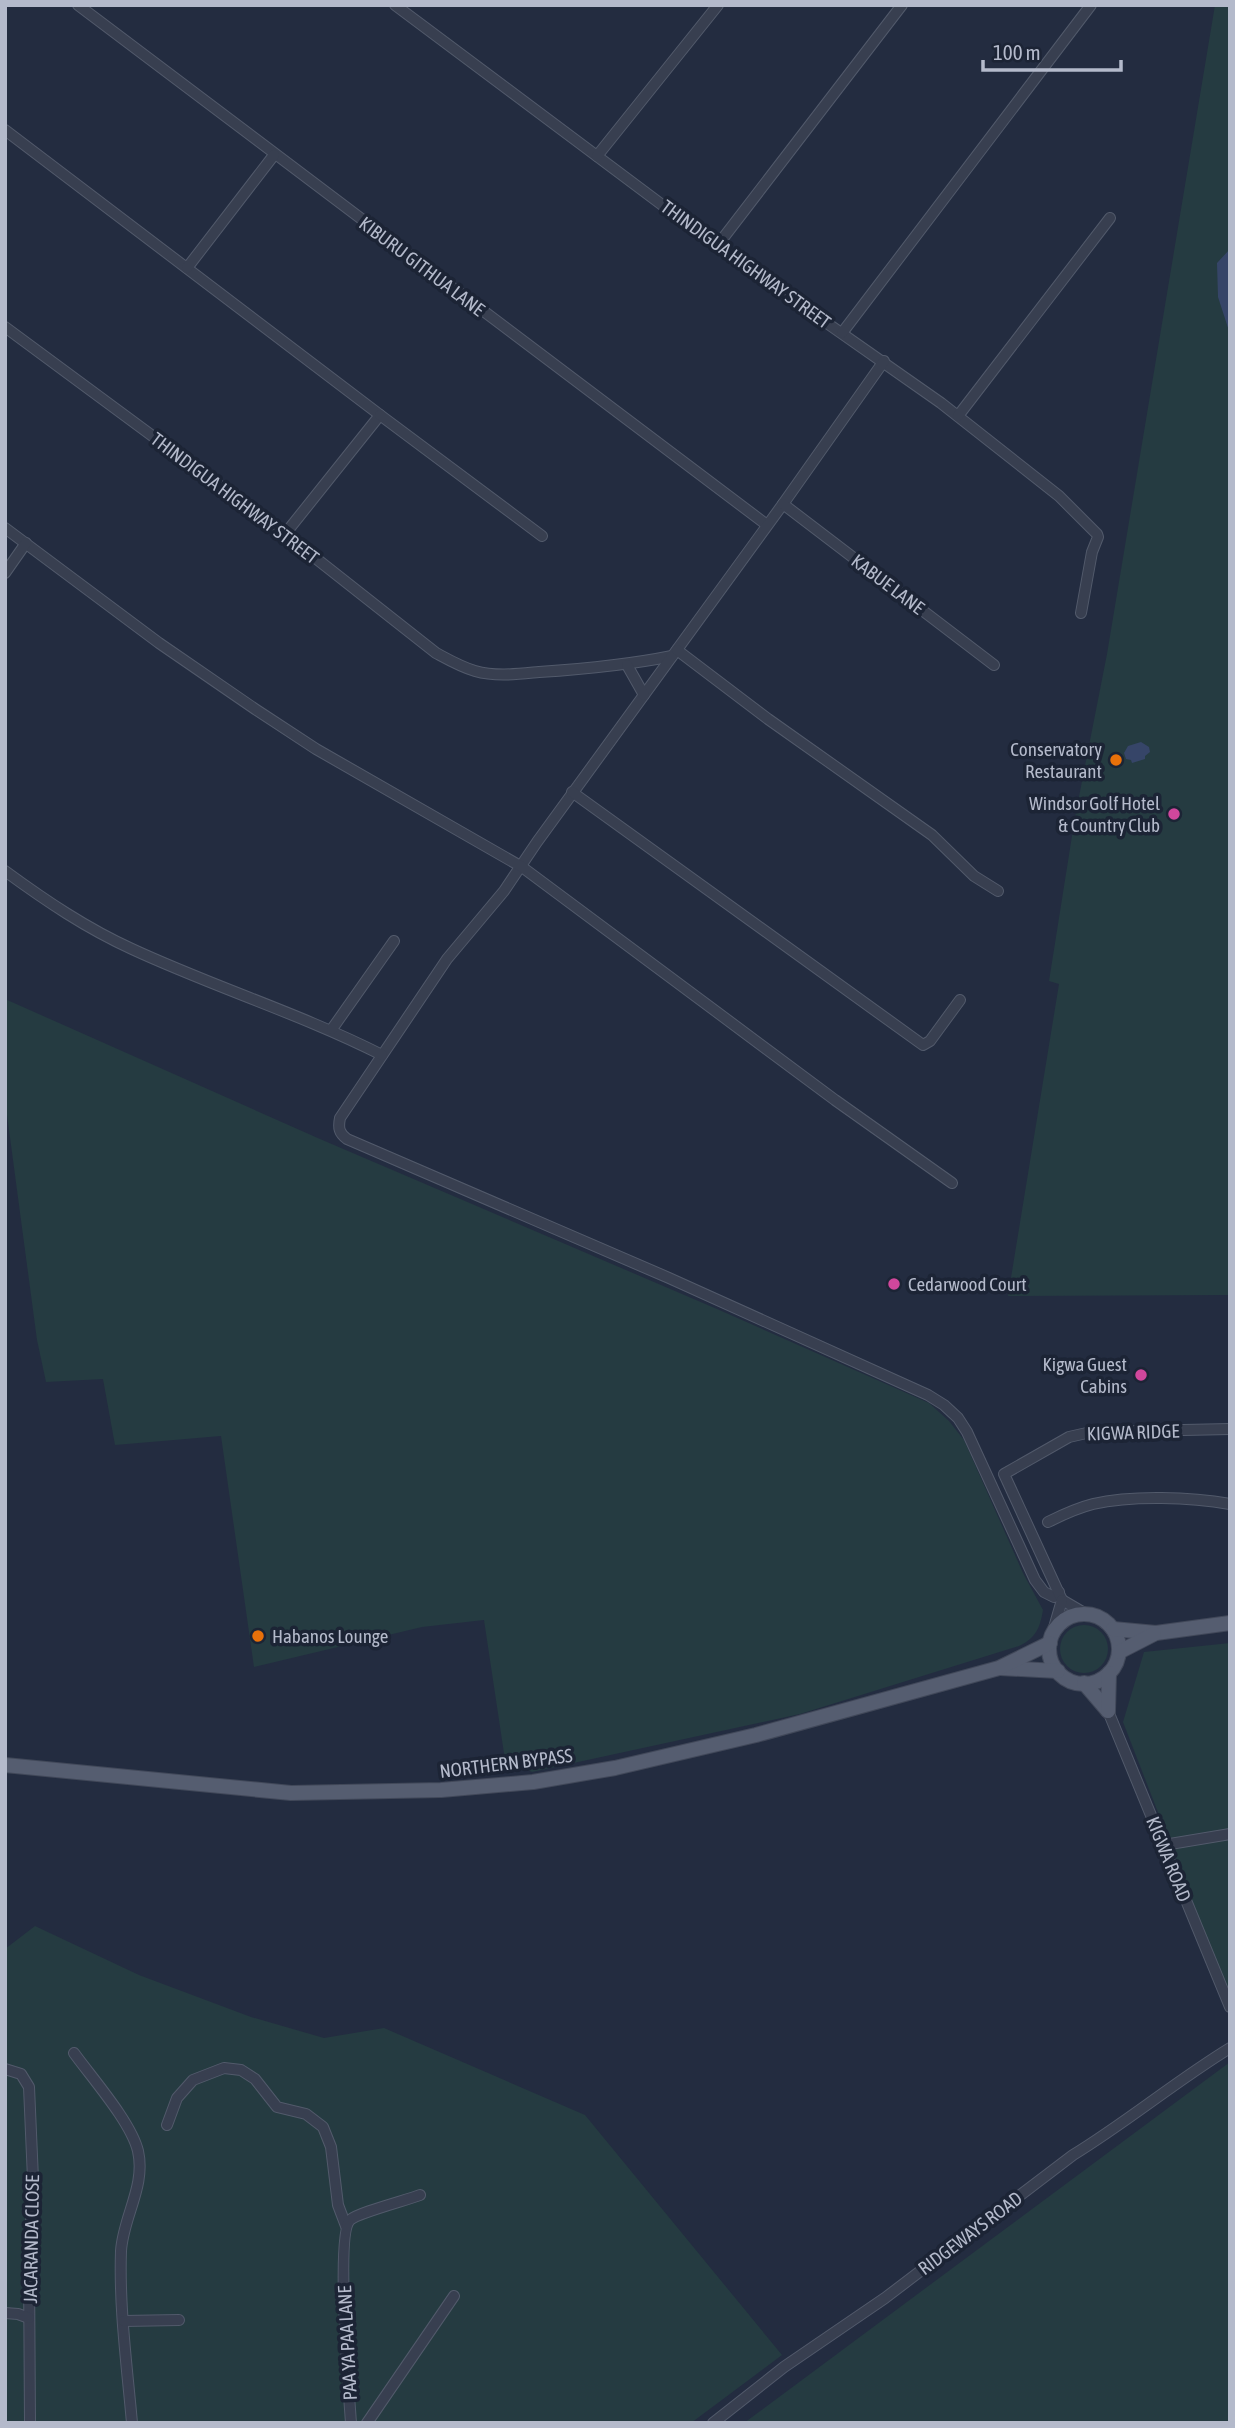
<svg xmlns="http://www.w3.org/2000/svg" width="1235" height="2428" viewBox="0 0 1235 2428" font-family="'Asap Condensed',sans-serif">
	<rect width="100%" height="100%" fill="#232c40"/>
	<!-- green -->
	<g fill="#253b41">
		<path d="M1215,5H1230V1295L1008,1296L1059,984L1049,981L1075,817L1107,654Z"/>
		<path d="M5,999L320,1139L717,1309L929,1403L949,1421L964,1440L1023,1573L1043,1610C1040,1628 1036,1638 1019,1646L800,1714L532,1772L505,1760L484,1620L422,1627L254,1667L221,1436L115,1445L103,1379L46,1382L37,1340L5,1100Z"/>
		<circle cx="1084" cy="1649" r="24"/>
		<path d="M1230,1643V1998L1123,1722L1144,1652Z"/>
		<path d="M35,1926L139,1975L251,2017L324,2038L384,2028L585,2115L782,2355L691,2423H5V1949Z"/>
		<path d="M1230,2062V2423H744Z"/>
	</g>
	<!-- water -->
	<g fill="#364568">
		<path d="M1230,249V334L1218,297L1217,263Z"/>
		<path d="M1141,742L1149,747L1150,752L1145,756V759L1132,763L1131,760L1126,759L1124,753L1128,746Z"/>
	</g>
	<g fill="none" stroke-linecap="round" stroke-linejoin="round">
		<defs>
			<g id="minor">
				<path d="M78,5L767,525"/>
				<path d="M395,5L717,246L941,403L1059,496L1097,534L1098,537L1092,552L1081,613"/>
				<path d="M5,130L380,415L285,534"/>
				<path d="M597,156L718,5"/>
				<path d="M717,246L902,5"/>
				<path d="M187,268L274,155"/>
				<path d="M5,327L285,534L436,653C449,660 461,667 475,671C496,677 518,674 539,672C584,669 628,665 672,656"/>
				<path d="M842,333L1091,5"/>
				<path d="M884,361L783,504L537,842L504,891L447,959L340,1118C338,1128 339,1133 347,1139L669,1278L928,1395L944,1405L958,1418L967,1432L1035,1580L1044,1592L1054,1597L1059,1592"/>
				<path d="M380,415L542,536"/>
				<path d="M958,416L1110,218"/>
				<path d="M783,504L994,665"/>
				<path d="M5,528L159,643L255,709L316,749L522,867L835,1100L952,1183"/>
				<path d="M5,573L26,543"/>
				<path d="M677,650L768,719L932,835L974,876L998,891"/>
				<path d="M627,665L644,695"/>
				<path d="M572,792L923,1045L930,1041L960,1000"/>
				<path d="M5,871C46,901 86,928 132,949C214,987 301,1014 382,1055"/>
				<path d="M332,1029L394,941"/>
				<path d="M1048,1522C1062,1515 1077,1508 1093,1504C1132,1495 1191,1497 1230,1504"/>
				<path d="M1062,1600L1004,1474L1069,1437L1091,1432L1230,1429"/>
				<path d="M1062,1600L1086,1614"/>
				<path d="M1051,1638L1062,1600"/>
				<path d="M1108,1711L1230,2007"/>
				<path d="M1164,1845L1230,1834"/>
				<path d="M74,2053C92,2078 131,2122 138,2151C146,2186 123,2217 121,2251C119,2308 127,2366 132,2423"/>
				<path d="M5,2069L21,2074L29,2087L33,2179L29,2269L30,2423"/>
				<path d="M167,2125L177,2098L193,2080L224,2068L241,2070L255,2079L277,2107L306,2114L323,2127L331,2147L338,2205L346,2226"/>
				<path d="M5,2313L18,2314L29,2318"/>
				<path d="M124,2321L179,2320"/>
				<path d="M351,2423C349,2394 336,2234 350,2220C357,2213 407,2200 420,2195"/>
				<path d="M367,2423L454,2296"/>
				<path d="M713,2423L784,2367L885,2298L1073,2155C1127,2122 1176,2081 1230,2048"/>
			</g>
			<g id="major">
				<circle cx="1084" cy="1649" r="35"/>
				<path d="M1113,1629L1156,1633L1230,1623"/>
				<path d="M1119,1652L1154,1634"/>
				<path d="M1000,1668L1058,1671"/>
				<path d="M1084,1683L1108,1711"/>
				<path d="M1108,1711L1109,1673"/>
				<path d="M5,1765L291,1793L441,1790L533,1782L615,1768L756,1735L999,1668L1050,1643"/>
			</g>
		</defs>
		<!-- minor casing -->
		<use href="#minor" stroke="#525a6b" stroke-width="12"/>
		<!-- major casing -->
		<use href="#major" stroke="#414859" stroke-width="16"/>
		<!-- minor -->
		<use href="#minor" stroke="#383f50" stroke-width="10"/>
		<!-- major -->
		<use href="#major" stroke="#555d70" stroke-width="14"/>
	</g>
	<!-- markers -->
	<g fill="#e8710a" stroke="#1c2435" stroke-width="2.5">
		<circle cx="1116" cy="760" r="7"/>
		<circle cx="258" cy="1636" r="7"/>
	</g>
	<g fill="#d1479c" stroke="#1c2435" stroke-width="2.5">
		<circle cx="1174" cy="814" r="7"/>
		<circle cx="894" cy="1284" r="7"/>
		<circle cx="1141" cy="1375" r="7"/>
	</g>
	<g text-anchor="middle" stroke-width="7" stroke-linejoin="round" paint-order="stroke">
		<!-- street labels -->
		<g font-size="19" fill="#b4bacb" stroke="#1c2435">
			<text transform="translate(746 264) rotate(36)" y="7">THINDIGUA HIGHWAY STREET</text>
			<text transform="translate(422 266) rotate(37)" y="7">KIBURU GITHUA LANE</text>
			<text transform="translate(235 498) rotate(37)" y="7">THINDIGUA HIGHWAY STREET</text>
			<text transform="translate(888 584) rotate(37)" y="7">KABUE LANE</text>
			<text transform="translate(1133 1432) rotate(-2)" y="7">KIGWA RIDGE</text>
			<text transform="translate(506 1763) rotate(-7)" y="7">NORTHERN BYPASS</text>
			<text transform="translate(1169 1859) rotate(68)" y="7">KIGWA ROAD</text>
			<text transform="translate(970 2233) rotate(-37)" y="7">RIDGEWAYS ROAD</text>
			<text transform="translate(31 2239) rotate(-89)" y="7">JACARANDA CLOSE</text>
			<text transform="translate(347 2343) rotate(-93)" y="7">PAA YA PAA LANE</text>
		</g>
		<!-- poi labels -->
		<g font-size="19" fill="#b4bacb" stroke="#1c2435" text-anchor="end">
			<text x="1102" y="756">Conservatory<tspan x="1102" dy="22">Restaurant</tspan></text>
			<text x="1160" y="810">Windsor Golf Hotel<tspan x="1160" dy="22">&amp; Country Club</tspan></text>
			<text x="908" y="1291" text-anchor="start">Cedarwood Court</text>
			<text x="1127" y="1371">Kigwa Guest<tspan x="1127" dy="22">Cabins</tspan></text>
			<text x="272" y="1643" text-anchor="start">Habanos Lounge</text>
		</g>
	</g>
	<!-- border -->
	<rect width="1235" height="2428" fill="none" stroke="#b4bacb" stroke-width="14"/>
	<!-- scale -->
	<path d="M983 60v10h138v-10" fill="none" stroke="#b4bacb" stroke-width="3.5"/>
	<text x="993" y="60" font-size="21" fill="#b4bacb" stroke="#1c2435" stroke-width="5" paint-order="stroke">100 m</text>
</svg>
